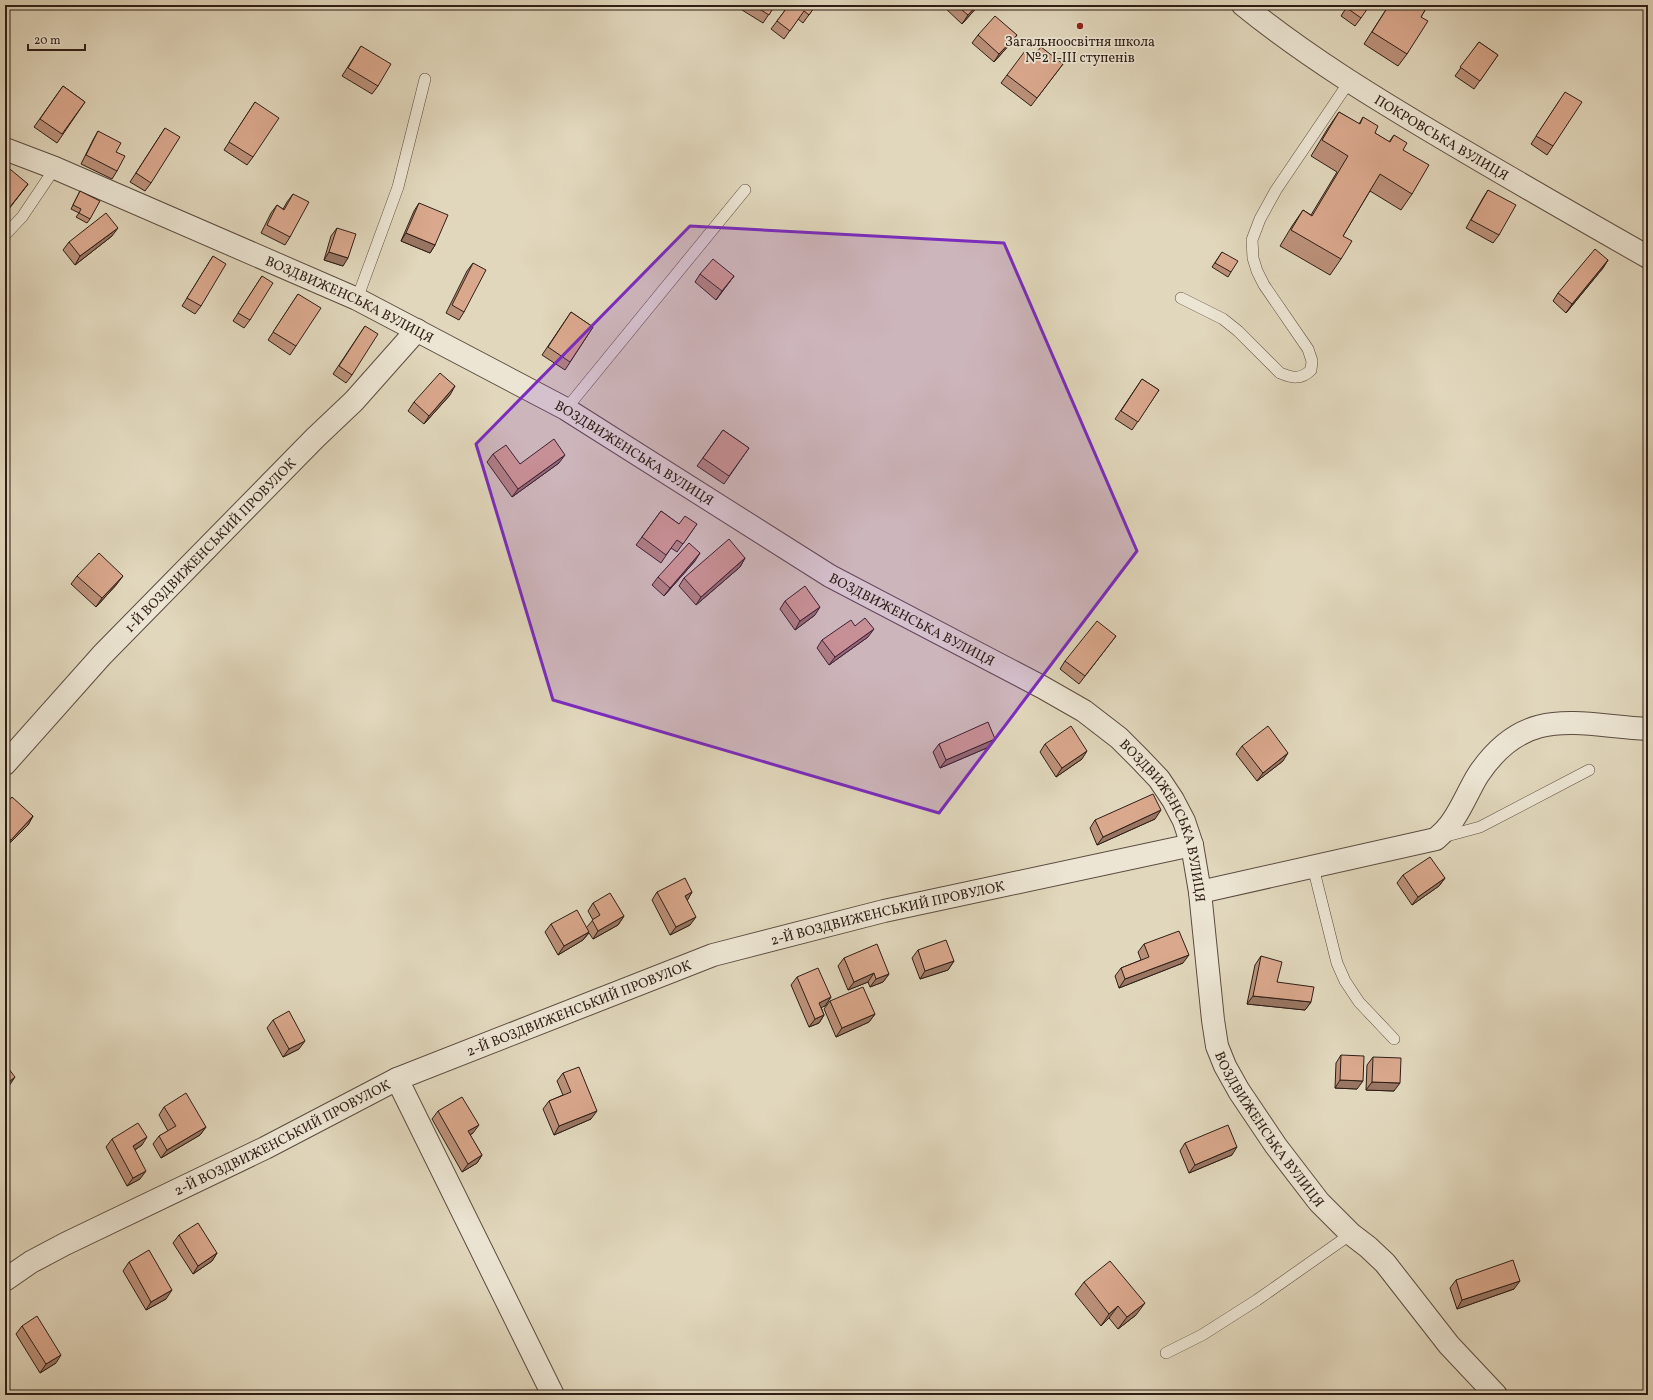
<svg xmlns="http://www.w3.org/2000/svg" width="1653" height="1400" viewBox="0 0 1653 1400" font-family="Vollkorn,serif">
	<rect width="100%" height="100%" fill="#e1d7bc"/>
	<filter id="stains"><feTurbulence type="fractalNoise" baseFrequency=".005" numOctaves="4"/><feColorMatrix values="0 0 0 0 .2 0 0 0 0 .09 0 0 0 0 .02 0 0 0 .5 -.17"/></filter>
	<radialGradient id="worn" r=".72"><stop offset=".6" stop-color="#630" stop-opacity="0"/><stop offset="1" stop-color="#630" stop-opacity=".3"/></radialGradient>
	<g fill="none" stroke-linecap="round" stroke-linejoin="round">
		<defs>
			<g id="service">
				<path d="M5,235L22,217L55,168"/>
				<path d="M1181,298L1223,319L1238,331L1280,373C1292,378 1301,380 1311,370L1312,361L1308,349L1264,285L1257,271L1253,258L1252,240L1260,219L1276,190L1349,82"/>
				<path d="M357,299L398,187L425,79"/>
				<path d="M566,409L745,190"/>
				<path d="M1443,837L1480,827L1589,770"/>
				<path d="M1313,867L1337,963L1345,981L1359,1002L1394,1039"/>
				<path d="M1166,1353L1202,1335L1257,1300L1351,1234"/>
			</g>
			<g id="minor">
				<path id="s1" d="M1243,5C1307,57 1378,100 1449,142C1515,181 1581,219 1648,257"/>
				<path id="s2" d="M5,149L55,168L357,299L566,409L830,576L1042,687L1084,711L1119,738L1140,759L1159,779L1173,800L1184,821L1192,845L1200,892L1213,1020L1217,1046L1225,1066L1239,1091L1276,1146L1319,1202L1351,1234L1368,1247L1385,1263L1449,1345L1496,1395"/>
				<path id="s3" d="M5,764L102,655L315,438L354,401L417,330"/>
				<path d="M1200,892L1436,839C1440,835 1444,832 1447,828C1459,815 1468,791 1478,775C1525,704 1576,725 1648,729"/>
				<path d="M397,1079L553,1395"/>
				<path id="s4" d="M5,1280L31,1262L65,1244L265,1148L397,1079L713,955L884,911L1192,845"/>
			</g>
		</defs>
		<!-- service casing -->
		<use href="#service" stroke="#5c4c40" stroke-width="12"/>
		<!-- minor casing -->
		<use href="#minor" stroke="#5c4c40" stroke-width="24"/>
		<!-- service -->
		<use href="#service" stroke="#ece5d3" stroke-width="11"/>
		<!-- minor -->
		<use href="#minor" stroke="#ece5d3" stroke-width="22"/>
	</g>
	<!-- wall -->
	<g fill="#bb9079" stroke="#2f1e16">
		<path d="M746,5H775L763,23L742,10Z"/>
		<path d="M789,5H816L803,23L798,19L784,39L771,29Z"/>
		<path d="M945,5H979L962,24L944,7Z"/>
		<path d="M1348,5L1361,18L1355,26L1341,16Z"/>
		<path d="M1389,5H1428L1421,17L1407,54L1398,66L1364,44Z"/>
		<path d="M978,35L1011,43L994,62L972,43Z"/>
		<path d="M1479,42L1498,55L1474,89L1455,76Z"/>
		<path d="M361,46L378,86L372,94L342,76Z"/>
		<path d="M1033,57L1063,64L1031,106L1001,83L1007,75Z"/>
		<path d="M63,86L85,102L57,143L34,127Z"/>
		<path d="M1560,100L1553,146L1547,155L1531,144Z"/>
		<path d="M255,102L253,157L247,165L224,150Z"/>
		<path d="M1339,112L1359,124L1363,117L1375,133L1389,142L1394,135L1403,150L1412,194L1401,210L1370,191L1343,236L1341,259L1330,275L1280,246L1292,226L1303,210L1311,215L1337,172L1311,156L1328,128Z"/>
		<path d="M165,128L151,183L145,191L130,182Z"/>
		<path d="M98,131L116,152L117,171L112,179L81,164L93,140Z"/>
		<path d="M1488,190L1499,235L1493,243L1466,228L1483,198Z"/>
		<path d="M80,191L90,219L87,223L76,217L79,213L71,209Z"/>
		<path d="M293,194L290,237L285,245L261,233L271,213L277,205L283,209L287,202Z"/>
		<path d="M419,203L435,245L430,253L401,241L414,211Z"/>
		<path d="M337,228L343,266L324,260L331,236Z"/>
		<path d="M112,236L75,265L63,250L69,242Z"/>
		<path d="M1222,252L1231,272L1228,277L1212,267Z"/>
		<path d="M213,256L201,306L195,314L182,306Z"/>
		<path d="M1608,260L1603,268L1566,313L1553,301L1558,293Z"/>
		<path d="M473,263L464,312L459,320L446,313L467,271Z"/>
		<path d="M700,274L734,276L716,300L695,282Z"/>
		<path d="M262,276L250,320L244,328L233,321Z"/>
		<path d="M298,294L296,346L290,355L268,340Z"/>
		<path d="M571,312L593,327L565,370L542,355Z"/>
		<path d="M365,326L352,375L346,383L333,374Z"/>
		<path d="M1142,379L1159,390L1132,430L1115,419Z"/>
		<path d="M450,395L424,424L408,411L414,402Z"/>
		<path d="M723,430L749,448L724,484L697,466Z"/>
		<path d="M493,454L520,464L559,463L512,497L487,462Z"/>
		<path d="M661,511L679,524H697L677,552L671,548L661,563L636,545Z"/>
		<path d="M745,558L740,567L696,605L679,586L684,578Z"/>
		<path d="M695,561L664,596L652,585L658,577Z"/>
		<path d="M77,576L117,584L96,607L71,584Z"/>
		<path d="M785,601L815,615L795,630L780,609Z"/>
		<path d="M855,626L868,637L829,665L817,648L822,640Z"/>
		<path d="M1116,636L1079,684L1060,669L1065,661Z"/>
		<path d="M995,739L989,747L940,768L933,752L939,744Z"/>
		<path d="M1045,744L1082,759L1056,777L1040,752Z"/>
		<path d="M1242,746L1283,761L1257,781L1236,754Z"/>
		<path d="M5,805L33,816L28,825L5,848Z"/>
		<path d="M1155,819L1097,845L1090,828L1095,820Z"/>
		<path d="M1403,875L1445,878L1439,886L1412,905L1397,883Z"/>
		<path d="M657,892H692L687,900L690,925L670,935L652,900Z"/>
		<path d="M593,903L624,916L618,925L593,939L589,933L583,940L558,955L545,932L551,924L586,928L593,920L588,911Z"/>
		<path d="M1144,944L1183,963L1119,988L1115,976L1121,968L1141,960L1138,952Z"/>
		<path d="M918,950L954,961L948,970L920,979L912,958Z"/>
		<path d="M1261,956L1277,982L1311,1002L1305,1010L1247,1004L1255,965Z"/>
		<path d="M844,958L889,974L883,982L870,987L868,982L848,990L838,966Z"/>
		<path d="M797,977L831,997L825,1006L821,1007L824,1015L819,1023L809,1027L791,985Z"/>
		<path d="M830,1001L875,1014L869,1022L836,1037L824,1009Z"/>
		<path d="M273,1020L299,1049L283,1057L267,1028Z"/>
		<path d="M1341,1055L1357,1089L1335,1088L1336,1063Z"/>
		<path d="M1373,1057L1394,1091L1366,1090L1367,1065Z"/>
		<path d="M563,1073L591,1119L554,1135L543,1109L549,1101L563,1095L557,1081Z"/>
		<path d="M164,1107L206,1127L200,1135L161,1158L153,1144L159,1136L168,1131L159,1115Z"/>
		<path d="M438,1111L473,1133L470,1135L482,1155L477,1163L462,1172L432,1119Z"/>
		<path d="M112,1139L142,1145L135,1150L140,1179L127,1186L106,1147Z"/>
		<path d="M1185,1143L1232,1155L1189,1173L1180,1151Z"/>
		<path d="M179,1235L217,1253L212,1261L193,1274L173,1243Z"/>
		<path d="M129,1262L166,1299L146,1310L123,1271Z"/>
		<path d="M1456,1280L1514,1289L1457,1309L1450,1288Z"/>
		<path d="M1084,1282L1136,1315L1118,1329L1109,1318L1101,1326L1075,1294Z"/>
		<path d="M22,1326L56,1363L40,1373L16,1334Z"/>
	</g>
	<!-- shaded-wall -->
	<g fill="#997663" stroke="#2f1e16">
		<path d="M977,5H979L962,24L968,15Z"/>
		<path d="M1017,35L1011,43L994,62L999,54Z"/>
		<path d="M28,184L22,192L5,214L6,212Z"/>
		<path d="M118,228L112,236L75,265L80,256Z"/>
		<path d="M406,233L435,245L430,253L401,241Z"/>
		<path d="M329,252L348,258L343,266L324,260Z"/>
		<path d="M1608,260L1603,268L1566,313L1572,304Z"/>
		<path d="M734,276L716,300L722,291Z"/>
		<path d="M455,386L450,395L424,424L429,416Z"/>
		<path d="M565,455L559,463L512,497L518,489Z"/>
		<path d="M700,553L695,561L664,596L670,588Z"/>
		<path d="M745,558L740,567L696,605L701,597Z"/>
		<path d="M123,576L117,584L96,607L102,598Z"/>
		<path d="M820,607L815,615L795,630L800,621Z"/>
		<path d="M874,629L868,637L829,665L835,657Z"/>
		<path d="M995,739L989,747L940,768L946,760Z"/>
		<path d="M1087,751L1082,759L1056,777L1062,768Z"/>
		<path d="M1288,753L1283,761L1257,781L1263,773Z"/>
		<path d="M1161,810L1155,819L1097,845L1103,837Z"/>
		<path d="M33,816L28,825L5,848L11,840Z"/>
		<path d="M1445,878L1439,886L1412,905L1418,897Z"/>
		<path d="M692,892L687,901L685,896Z"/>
		<path d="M624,916L618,925L593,939L598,931Z"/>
		<path d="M696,917L690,925L670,935L676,927Z"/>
		<path d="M589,932L583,940L558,955L564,946Z"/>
		<path d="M1189,955L1183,963L1119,988L1125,979Z"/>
		<path d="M954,961L948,970L920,979L925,971Z"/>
		<path d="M874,973L868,982L848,990L854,982Z"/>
		<path d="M889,974L883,982L870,987L876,979Z"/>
		<path d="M1253,996L1311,1002L1305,1010L1247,1004Z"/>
		<path d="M831,997L825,1006L813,1011L819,1003Z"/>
		<path d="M875,1014L869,1022L836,1037L842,1028Z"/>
		<path d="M824,1015L819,1023L809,1027L815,1019Z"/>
		<path d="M305,1041L299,1049L283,1057L289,1049Z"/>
		<path d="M15,1077L7,1089L5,1090V1085Z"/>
		<path d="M1340,1080L1363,1081L1357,1089L1335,1088Z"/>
		<path d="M1372,1082L1400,1083L1394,1091L1366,1090Z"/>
		<path d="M597,1111L591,1119L554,1135L559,1126Z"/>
		<path d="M479,1125L473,1133L462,1139L468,1131Z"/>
		<path d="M206,1127L200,1135L161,1158L167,1150Z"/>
		<path d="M147,1137L142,1145L128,1154L133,1146Z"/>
		<path d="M1237,1147L1232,1155L1189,1173L1195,1165Z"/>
		<path d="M482,1155L477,1163L462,1172L468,1164Z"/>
		<path d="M146,1171L140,1179L127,1186L133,1178Z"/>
		<path d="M217,1253L212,1261L193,1274L198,1266Z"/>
		<path d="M1520,1281L1514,1289L1457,1309L1462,1300Z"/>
		<path d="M172,1290L166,1299L146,1310L151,1302Z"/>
		<path d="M1145,1303L1136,1315L1118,1329L1127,1317Z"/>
		<path d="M1118,1306L1109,1318L1101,1326L1109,1314Z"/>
		<path d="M61,1355L56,1363L40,1373L46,1364Z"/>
	</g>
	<!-- building -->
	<g fill="#daa88d" stroke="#2f1e16">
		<path d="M753,5H775L769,15Z"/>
		<path d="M789,5H816L809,15L804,11L790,31L777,21Z"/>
		<path d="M956,5H977L968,15Z"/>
		<path d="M1348,5H1370L1361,18L1347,8Z"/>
		<path d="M1389,5H1428L1421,17L1428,21L1407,54L1372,32Z"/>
		<path d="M995,16L1017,35L999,54L978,35Z"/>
		<path d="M1479,42L1498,55L1480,81L1460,67Z"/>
		<path d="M361,46L391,64L378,86L348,68Z"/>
		<path d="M1041,47L1063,64L1037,98L1007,75L1025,51L1033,57Z"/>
		<path d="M63,86L85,102L62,134L40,119Z"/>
		<path d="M1565,92L1582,102L1553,146L1536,136Z"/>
		<path d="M255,102L279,118L253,157L229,142Z"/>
		<path d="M1339,112L1360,124L1363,117L1378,126L1375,133L1390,142L1394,135L1407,143L1403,150L1429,165L1412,194L1380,174L1343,236L1352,241L1341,259L1291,230L1303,210L1312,216L1348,156L1322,140Z"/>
		<path d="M165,128L180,137L151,183L136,173Z"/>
		<path d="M98,131L121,143L116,152L125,156L117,171L86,155Z"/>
		<path d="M5,165L28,184L6,212L5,211Z"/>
		<path d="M1488,190L1516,205L1499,235L1471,220Z"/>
		<path d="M80,191L100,201L90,219L79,213L81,209L73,205Z"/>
		<path d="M293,194L309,202L290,237L267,225L277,205L284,210Z"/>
		<path d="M419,203L448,215L435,245L406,233Z"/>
		<path d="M106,213L118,228L80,256L69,242Z"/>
		<path d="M337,228L356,234L348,258L329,252Z"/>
		<path d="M1595,249L1608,260L1572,304L1558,293Z"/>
		<path d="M1222,252L1238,261L1231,272L1215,263Z"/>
		<path d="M213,256L226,264L201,306L187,298Z"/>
		<path d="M713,259L734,276L722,291L700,274Z"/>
		<path d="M473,263L486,270L464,312L452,305Z"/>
		<path d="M262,276L273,283L250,320L238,313Z"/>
		<path d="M298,294L321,308L296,346L273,332Z"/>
		<path d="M571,312L593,327L570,362L548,347Z"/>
		<path d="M365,326L378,334L352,375L339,366Z"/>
		<path d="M440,373L455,386L429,416L414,402Z"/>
		<path d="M1142,379L1159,390L1138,422L1121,411Z"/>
		<path d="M723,430L749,448L729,476L703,458Z"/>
		<path d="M554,439L565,455L518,489L493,454L506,445L520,464Z"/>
		<path d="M661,511L679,524L685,516L697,524L683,544L677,540L666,555L642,537Z"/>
		<path d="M729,539L745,558L701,597L684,578Z"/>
		<path d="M689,543L700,553L670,588L658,577Z"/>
		<path d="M99,553L123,576L102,598L77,576Z"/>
		<path d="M805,586L820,607L800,621L785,601Z"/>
		<path d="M865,618L874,629L835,657L822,640L851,620L855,626Z"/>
		<path d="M1097,621L1116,636L1085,676L1065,661Z"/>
		<path d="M988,722L995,739L946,760L939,744Z"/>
		<path d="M1071,726L1087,751L1062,768L1045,744Z"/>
		<path d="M1268,726L1288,753L1263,773L1242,746Z"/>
		<path d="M1153,794L1161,810L1103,837L1095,820Z"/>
		<path d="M12,797L33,816L11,840L5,835V805Z"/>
		<path d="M1430,857L1445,878L1418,897L1403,875Z"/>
		<path d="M685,878L692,892L685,896L696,917L676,927L657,892Z"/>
		<path d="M610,893L624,916L598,931L592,920L600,915L593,903Z"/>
		<path d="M577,910L589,932L564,946L551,924Z"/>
		<path d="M1179,931L1189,955L1125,979L1121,968L1149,957L1144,944Z"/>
		<path d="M946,940L954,961L925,971L918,950Z"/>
		<path d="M877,944L889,974L876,979L874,973L854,982L844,958Z"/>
		<path d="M1261,956L1282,962L1277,982L1314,987L1311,1002L1253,996Z"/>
		<path d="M818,968L831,997L819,1003L824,1015L815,1019L797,977Z"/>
		<path d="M863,987L875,1014L842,1028L830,1001Z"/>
		<path d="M289,1011L305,1041L289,1049L273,1020Z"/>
		<path d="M1341,1055L1364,1056L1363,1081L1340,1080Z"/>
		<path d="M1373,1057L1401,1058L1400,1083L1372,1082Z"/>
		<path d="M5,1064L15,1077L5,1085Z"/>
		<path d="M579,1067L597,1111L559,1126L549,1101L571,1092L563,1073Z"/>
		<path d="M186,1093L206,1127L167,1150L159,1136L176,1126L164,1107Z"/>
		<path d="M462,1097L479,1125L468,1131L482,1155L468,1164L438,1111Z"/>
		<path d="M138,1123L147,1137L133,1146L146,1171L133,1178L112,1139Z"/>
		<path d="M1228,1125L1237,1147L1195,1165L1185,1143Z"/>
		<path d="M198,1223L217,1253L198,1266L179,1235Z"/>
		<path d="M149,1250L172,1290L151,1302L129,1262Z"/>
		<path d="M1513,1260L1520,1281L1462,1300L1456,1280Z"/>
		<path d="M1110,1261L1145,1303L1127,1317L1118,1306L1109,1314L1084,1282Z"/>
		<path d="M37,1316L61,1355L46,1364L22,1326Z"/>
	</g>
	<!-- marked area -->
	<path fill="#7b2cbf" fill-opacity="0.2" stroke="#7b2cbf" stroke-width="3" stroke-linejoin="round" d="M690,226L1004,243L1137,551L939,813L553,700L476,444Z"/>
	<!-- markers -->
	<circle fill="#8f2418" stroke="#ece5d3" stroke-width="1.5" cx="1080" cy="26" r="4"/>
	<g text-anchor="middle" stroke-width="3.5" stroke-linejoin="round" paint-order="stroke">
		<!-- poi labels -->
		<g font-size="14" fill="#2f1e16" stroke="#ece5d3">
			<text x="1080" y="46">Загальноосвітня школа<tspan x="1080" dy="16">№2 I-III ступенів</tspan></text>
		</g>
		<!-- street labels -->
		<g font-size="14" fill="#2f1e16" stroke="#ece5d3">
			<text dy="5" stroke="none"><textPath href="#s1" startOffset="239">ПОКРОВСЬКА ВУЛИЦЯ</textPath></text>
			<text dy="5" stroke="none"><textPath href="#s2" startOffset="376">ВОЗДВИЖЕНСЬКА ВУЛИЦЯ</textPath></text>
			<text dy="5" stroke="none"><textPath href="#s2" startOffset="700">ВОЗДВИЖЕНСЬКА ВУЛИЦЯ</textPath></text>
			<text dy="5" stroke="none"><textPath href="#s3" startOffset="300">1-Й ВОЗДВИЖЕНСЬКИЙ ПРОВУЛОК</textPath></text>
			<text dy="5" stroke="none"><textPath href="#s2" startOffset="1024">ВОЗДВИЖЕНСЬКА ВУЛИЦЯ</textPath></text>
			<text dy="5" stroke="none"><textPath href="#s2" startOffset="1360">ВОЗДВИЖЕНСЬКА ВУЛИЦЯ</textPath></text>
			<text dy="5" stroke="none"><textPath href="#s4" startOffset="960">2-Й ВОЗДВИЖЕНСЬКИЙ ПРОВУЛОК</textPath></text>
			<text dy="5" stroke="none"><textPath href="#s4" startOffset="636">2-Й ВОЗДВИЖЕНСЬКИЙ ПРОВУЛОК</textPath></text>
			<text dy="5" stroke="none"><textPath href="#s2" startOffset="1696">ВОЗДВИЖЕНСЬКА ВУЛИЦЯ</textPath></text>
			<text dy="5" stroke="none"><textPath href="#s4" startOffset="312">2-Й ВОЗДВИЖЕНСЬКИЙ ПРОВУЛОК</textPath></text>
		</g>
	</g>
	<!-- margin -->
	<rect width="1653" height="1400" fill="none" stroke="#e1d7bc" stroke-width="20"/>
	<rect x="6" y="6" width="1641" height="1388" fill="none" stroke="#2f1e16" stroke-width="2"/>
	<rect x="10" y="10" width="1633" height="1380" fill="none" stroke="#2f1e16"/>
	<!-- scale -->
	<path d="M28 44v6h57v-6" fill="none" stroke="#2f1e16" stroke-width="2"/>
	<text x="34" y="44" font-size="12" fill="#2f1e16" stroke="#ece5d3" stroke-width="3" paint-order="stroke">20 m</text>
	<rect width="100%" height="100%" filter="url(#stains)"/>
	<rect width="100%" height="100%" fill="url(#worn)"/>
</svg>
